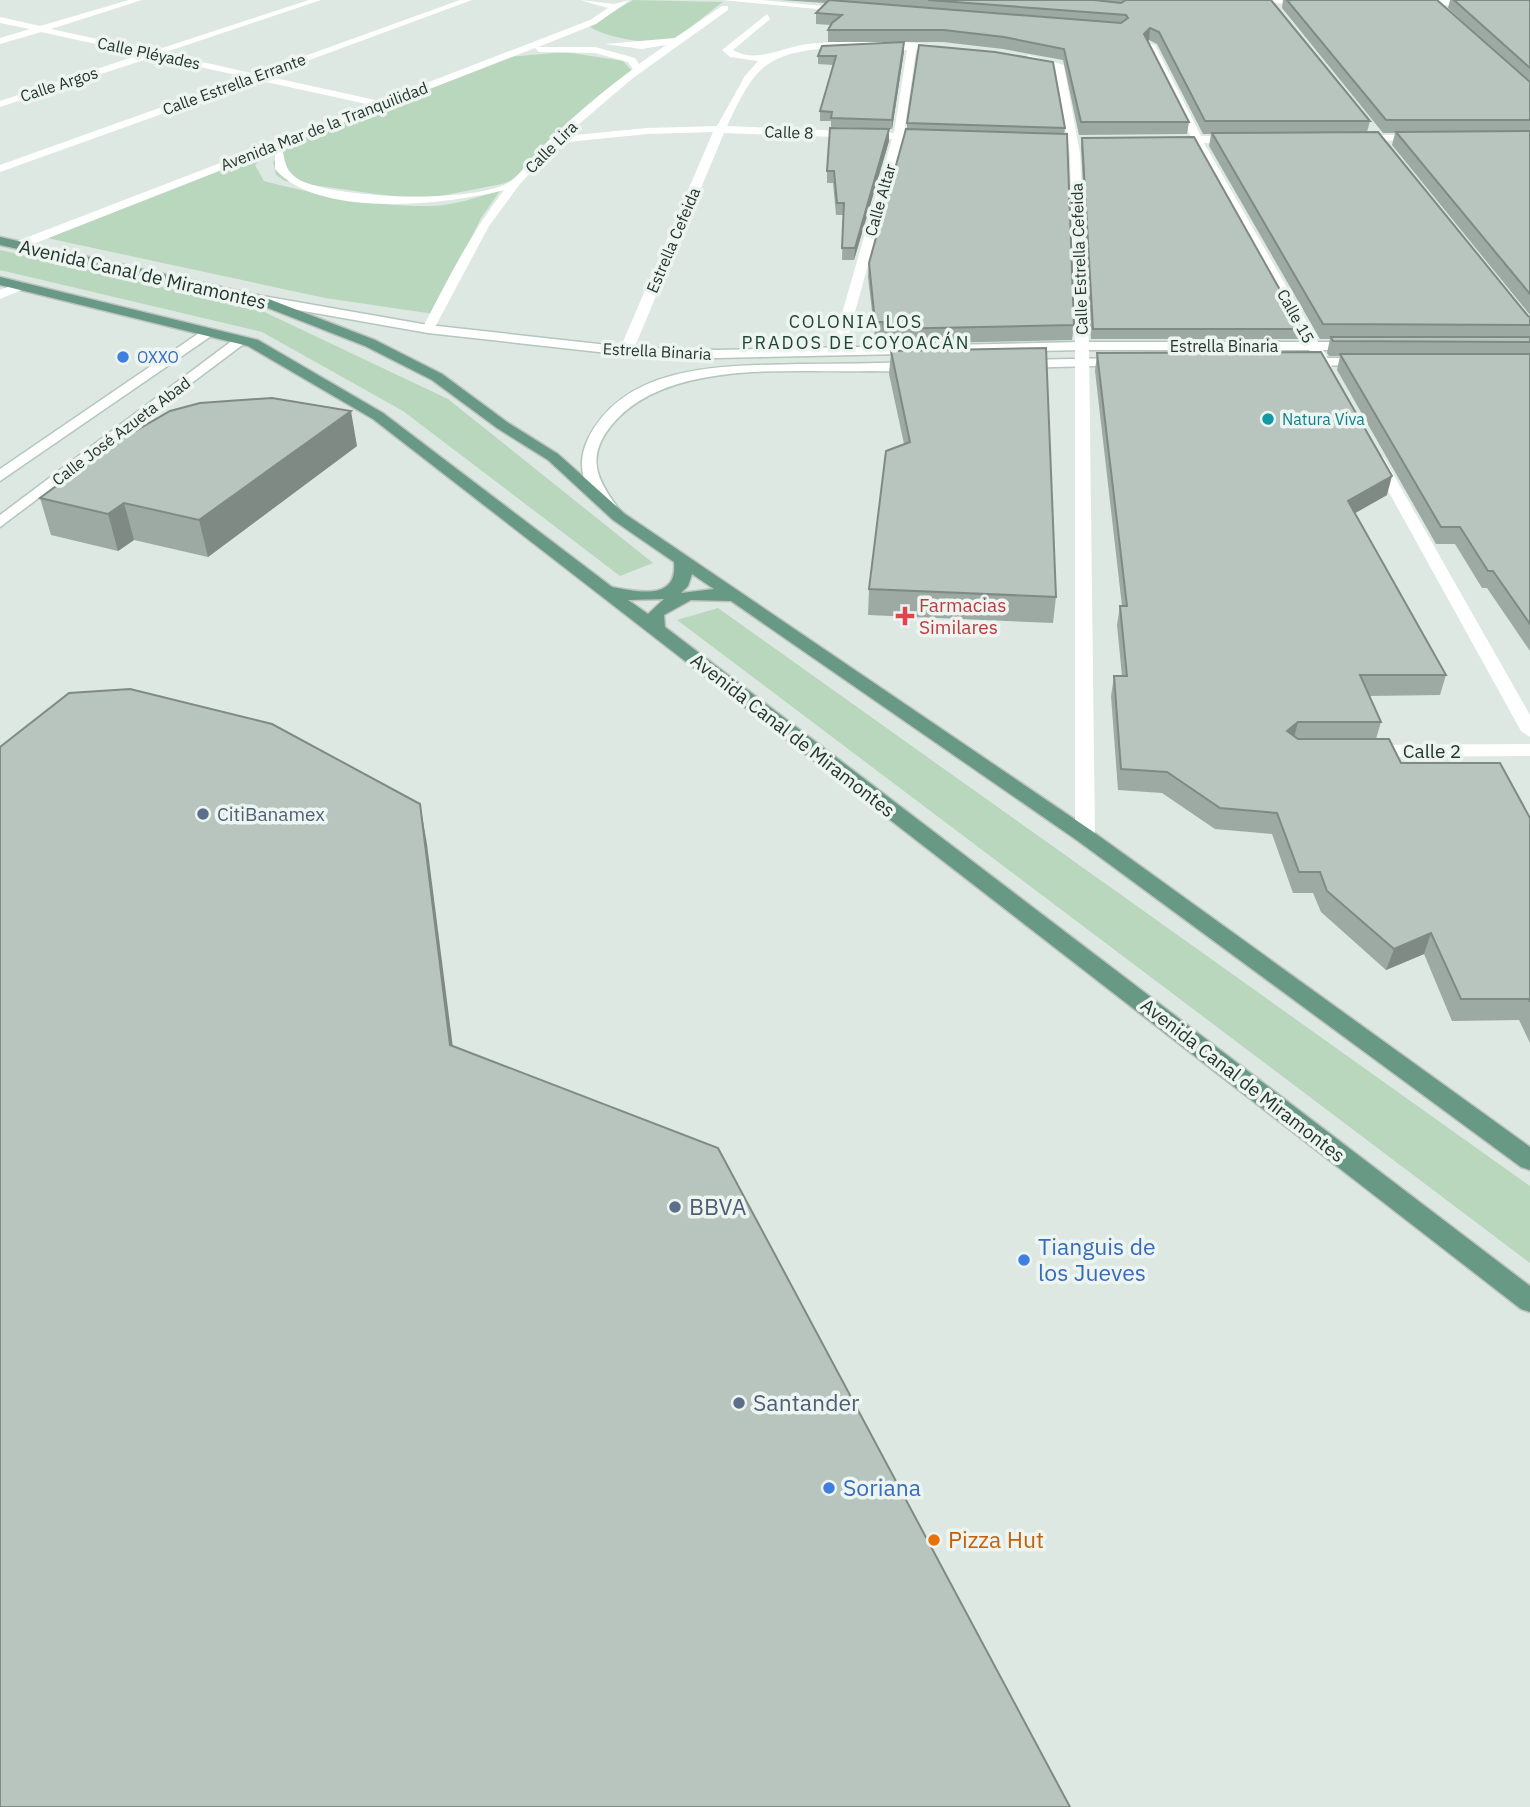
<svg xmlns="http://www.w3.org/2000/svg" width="1530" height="1807" viewBox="0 0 1530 1807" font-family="'IBM Plex Sans',sans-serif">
	<rect width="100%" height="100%" fill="#dee8e2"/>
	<!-- green -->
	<g fill="#b9d7bd">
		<path d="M633,0L723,2C707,13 691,29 674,38C656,47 605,38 589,26Z"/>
		<path d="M565,52L623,61L632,71L560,130L515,179L502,184L430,198H404L285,181L276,175L273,162L296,139L508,57Z"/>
		<path d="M272,148L255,165L264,181C318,195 376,207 431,206C454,206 479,196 500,191L481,218L434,314L325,298L47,238Z"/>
		<path d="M0,250L256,308L448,399L653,563L620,576L403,411L262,332L0,270Z"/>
		<path d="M718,608L1530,1186V1263L677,620Z"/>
	</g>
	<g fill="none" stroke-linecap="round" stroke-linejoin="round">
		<defs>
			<g id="secondary">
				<path d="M257,295L428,325L626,347L717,350L1082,342H1357L1364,346L1357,350H1082L717,358L626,355L428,333L253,302L251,299Z"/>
				<path d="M205,329L217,332L0,481V469Z"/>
				<path d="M237,337L249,340L0,527V515Z"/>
				<path d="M1124,358L1129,359V365L1020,368L1013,364L1020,360Z"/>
				<path d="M1366,358L1371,359V365L1300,366L1293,362L1300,358Z"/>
				<path d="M918,362L923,363V369C906,373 887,371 869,371C791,373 664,358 610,427C586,458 597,480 618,508L615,511H605C584,491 575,466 588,439C626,362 728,366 800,364C839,364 879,363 918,362Z"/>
			</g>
			<path id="primary" d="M0,237L261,296L375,340L442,374L507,422L558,454L625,514L1092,831L1530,1147V1170L1521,1167L1078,841L731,601L691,600L664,615L665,627L1530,1286V1312L1521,1309L373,419L248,346L0,285V277L258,340L383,413L612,587C639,592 678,601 674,562L613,520L548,460L497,428L432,380L365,346L253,302L0,245ZM692,574L714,589L681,593L688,586ZM664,599L648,614L628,600Z"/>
		</defs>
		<!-- secondary casing -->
		<use href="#secondary" stroke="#b3c7bc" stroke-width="3"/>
		<!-- primary casing -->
		<use href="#primary" stroke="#bdc3c0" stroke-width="3"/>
		<!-- street -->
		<g fill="#fff" fill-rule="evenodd">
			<path d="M129,0H142L51,29L153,51L309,0H321L163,53L255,74L460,0H472L266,76L380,101L590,20L608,8L580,0L614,4L630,0L596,24L538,47H595L635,58L639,64L666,45L642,49L605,44L675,38L722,6H728V10L633,78L565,136L647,128L717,126L745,76L758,61L730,57L722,50L767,14L770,19L733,50C756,64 783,47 807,44C833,41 929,38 949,50L944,53L916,50L904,133L936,137L931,140L903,139L843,355L831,352L892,139L724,133L633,351L626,355L619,351L713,132L647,134L558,143L520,184L489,226L434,329L428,333L422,329C447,281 470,234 504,190C446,205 318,219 275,169V149L23,248H15V242L371,105L257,80L0,172V165L246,77L153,57L0,107V101L142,54L41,32L0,44V38L30,29L0,23V17L40,26ZM535,48L539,52L595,53L628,62L633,69C600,93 568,121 540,149C531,159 522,172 512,180C482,205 330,199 298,179C287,172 285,164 283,152L293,142ZM828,48L907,50L894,133L727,126C754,70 762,54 828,48Z"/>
			<path d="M722,0H761L853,9L849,12Z"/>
			<path d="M1314,0L1311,5L1241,1V0Z"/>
			<path d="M1411,0H1530V6L1413,5L1409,2Z"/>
			<path d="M1147,43L1155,45L1201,136H1239L1244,139L1239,142L1204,143L1332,366L1330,369L1318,366L1194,143H1166L1161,140L1166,137H1191Z"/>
			<path d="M1028,55L1064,65L1080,154L1089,346L1095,836L1085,842L1075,836V346L1070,154L1055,67L1025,60Z"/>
			<path d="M1355,135H1421L1426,138L1421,141L1351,140L1350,138Z"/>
			<path d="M20,282L24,283V289L0,299V290Z"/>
			<path d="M1377,454L1384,458L1530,715V737L1521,731L1370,458Z"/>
			<path d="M1530,744V756L1368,757L1359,751L1368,745Z"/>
		</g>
		<!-- secondary -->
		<use href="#secondary" fill="#fff" fill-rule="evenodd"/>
		<!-- primary -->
		<use href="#primary" fill="#689985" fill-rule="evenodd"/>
	</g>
	<!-- wall -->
	<g fill="#9da9a3">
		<path d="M781,0H1271L1370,121L1367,132L1528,316L1530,317V651L1487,588H1482L1455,544H1436L1337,370L1340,356H1329L1327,353L1330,339H1320L1209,146L1211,134H1203L1157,44L1149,40L1148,41L1189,122L1187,134L1079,135L1063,60L1003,49L943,42H828V30L830,25L816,24V13L825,3Z"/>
		<path d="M1283,0H1437L1496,52L1448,8L1450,0H1530V315L1392,145L1395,133H1383L1282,8Z"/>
		<path d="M904,51L892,129L831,127V121H820V111L833,65L818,64V56Z"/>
		<path d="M907,123L1065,128L1064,134L1074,325L1072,340L883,344L882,337H875L868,277L869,263L907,129Z"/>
		<path d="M1082,138L1302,329L1300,339H1091L1081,147Z"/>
		<path d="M889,141L854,260H842L843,215H836L833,183H827V171Z"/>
		<path d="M891,351L1056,597L1053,623L868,615L869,589L904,444L889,374Z"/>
		<path d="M1097,353L1387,495L1355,513L1446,675L1440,695L1369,696L1381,722L1376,739L1401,763L1530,818V1043L1519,1020L1452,1021L1424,954L1386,970L1321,912L1313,893H1293L1272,834L1215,829L1162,793L1118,790L1111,696L1114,676H1122L1117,625L1120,606H1122L1095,371Z"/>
		<path d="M357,446L208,557L134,540L118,551L51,535L40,498Z"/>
	</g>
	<!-- shaded-wall -->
	<g fill="#808a85">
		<path d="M1150,28L1149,40L1143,46L1144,34Z"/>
		<path d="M904,42V51L892,129V120Z"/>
		<path d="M889,129V141L854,260L855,248Z"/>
		<path d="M351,411L357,446L208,557L199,520Z"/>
		<path d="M1392,476L1387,495L1343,520L1348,501Z"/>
		<path d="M124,503L134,540L118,551L108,514Z"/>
		<path d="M1298,722L1293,742L1287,731Z"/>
		<path d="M420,804L427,844L458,1087L450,1045Z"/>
		<path d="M1431,933L1424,954L1386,970L1394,949Z"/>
	</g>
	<!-- building -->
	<g fill="#b7c5be" stroke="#808a85" stroke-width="2">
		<path d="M829,0L1121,23L1128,18L1126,15L928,0H1094L1121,3L1126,0H1271L1370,121H1205L1159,32L1150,28L1144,34L1189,122H1081L1064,49L1004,37L944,30H828L832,23L842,15L816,13Z"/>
		<path d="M1287,0H1437L1530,82V120H1386Z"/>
		<path d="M1454,0H1530V68Z"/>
		<path d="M904,42L892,120L831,118L832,112L820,111L836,56H818L822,46Z"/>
		<path d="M919,45L995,52L1053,62L1065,128L907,123Z"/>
		<path d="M830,128L889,129L855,248H842L844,203H837L834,171H827Z"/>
		<path d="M906,129L1067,134L1074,325L884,329L883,322H875L869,263Z"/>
		<path d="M1530,131V294L1396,132Z"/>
		<path d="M1378,132L1528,316L1530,317V325L1323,324L1212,133Z"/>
		<path d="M1194,137L1302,329H1093L1082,138Z"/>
		<path d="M1331,337H1530V342L1333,341Z"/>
		<path d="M1046,348L1056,597L869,589L886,451L910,442L891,351Z"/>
		<path d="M1321,352L1392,476L1348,501L1446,675H1360L1381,722H1298L1287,731L1298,739H1389L1401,763H1500L1530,818V1002L1529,999H1461L1431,933L1394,949L1327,891L1320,872H1299L1277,813L1220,808L1167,772L1121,769L1114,676H1127L1120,606H1127L1097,353Z"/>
		<path d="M1340,354H1530V624L1493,571H1488L1460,527H1441Z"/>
		<path d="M272,398L351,411L199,520L124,503L108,514L40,498L113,444L170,411L200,403Z"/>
		<path d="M130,689L272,724L420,804L450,1045L718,1148L1070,1807H0V747L69,693Z"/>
	</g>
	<!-- markers -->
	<g fill="#3f7fe0" stroke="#eef5f1" stroke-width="2.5">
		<circle cx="123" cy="357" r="7"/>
		<circle cx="1024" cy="1260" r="7"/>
		<circle cx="829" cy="1488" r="7"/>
	</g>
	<circle fill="#0f9aa8" stroke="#eef5f1" stroke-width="2.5" cx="1268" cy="419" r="7"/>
	<path fill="#e0444e" stroke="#eef5f1" stroke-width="2.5" d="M901.5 605.5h7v7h7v7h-7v7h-7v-7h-7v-7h7z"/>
	<g fill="#5c6f8a" stroke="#eef5f1" stroke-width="2.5">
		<circle cx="203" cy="814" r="7"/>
		<circle cx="675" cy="1207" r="7"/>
		<circle cx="739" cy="1403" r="7"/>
	</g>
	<circle fill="#e8710a" stroke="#eef5f1" stroke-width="2.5" cx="934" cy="1540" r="7"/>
	<g text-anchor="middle" stroke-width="7" stroke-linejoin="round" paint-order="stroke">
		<!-- far-street labels -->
		<g font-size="16" fill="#22362d" stroke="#eef5f1">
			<text transform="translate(149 53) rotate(12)" y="6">Calle Pléyades</text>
			<text transform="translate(59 84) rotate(-18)" y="6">Calle Argos</text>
			<text transform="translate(234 84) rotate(-20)" y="6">Calle Estrella Errante</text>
			<text transform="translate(324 126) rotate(-21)" y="6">Avenida Mar de la Tranquilidad</text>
			<text transform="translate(789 132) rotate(2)" y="6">Calle 8</text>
			<text transform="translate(551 147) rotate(-45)" y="6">Calle Lira</text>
			<text transform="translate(880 200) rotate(-74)" y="6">Calle Altar</text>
			<text transform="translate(673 240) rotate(-67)" y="6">Estrella Cefeida</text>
			<text transform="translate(1079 259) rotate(-92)" y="6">Calle Estrella Cefeida</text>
			<text transform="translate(1296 316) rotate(61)" y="6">Calle 15</text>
			<text x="1224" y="352">Estrella Binaria</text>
			<text transform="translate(657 351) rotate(3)" y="6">Estrella Binaria</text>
			<text transform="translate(121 431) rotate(-37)" y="6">Calle José Azueta Abad</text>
		</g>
		<!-- far-shop labels -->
		<g font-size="16" fill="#366cbe" stroke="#eef5f1" text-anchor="start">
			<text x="137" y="363">OXXO</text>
		</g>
		<!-- far-culture labels -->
		<g font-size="16" fill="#0d838f" stroke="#eef5f1" text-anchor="start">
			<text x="1282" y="425">Natura Viva</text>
		</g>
		<!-- far-neighbourhood labels -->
		<g font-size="18" letter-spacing="2" fill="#204537" stroke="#eef5f1">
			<text x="856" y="328">COLONIA LOS<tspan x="856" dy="21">PRADOS DE COYOACÁN</tspan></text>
		</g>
		<!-- street labels -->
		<g font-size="19" fill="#22362d" stroke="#eef5f1">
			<text transform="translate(143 274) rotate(13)" y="7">Avenida Canal de Miramontes</text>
			<text transform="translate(793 735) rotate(38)" y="7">Avenida Canal de Miramontes</text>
			<text x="1432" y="758">Calle 2</text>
			<text transform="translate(1243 1080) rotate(38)" y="7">Avenida Canal de Miramontes</text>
		</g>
		<!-- health labels -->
		<g font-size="19" fill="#be3a42" stroke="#eef5f1" text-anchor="start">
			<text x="919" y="612">Farmacias<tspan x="919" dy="22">Similares</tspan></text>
		</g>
		<!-- service labels -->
		<g font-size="19" fill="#4e5e75" stroke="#eef5f1" text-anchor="start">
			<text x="217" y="821">CitiBanamex</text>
		</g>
		<!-- near-service labels -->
		<g font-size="23" fill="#4e5e75" stroke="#eef5f1" text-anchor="start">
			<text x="689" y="1215">BBVA</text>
			<text x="753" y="1411">Santander</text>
		</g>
		<!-- near-shop labels -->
		<g font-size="23" fill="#366cbe" stroke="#eef5f1" text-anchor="start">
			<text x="1038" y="1255">Tianguis de<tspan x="1038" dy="26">los Jueves</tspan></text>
			<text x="843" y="1496">Soriana</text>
		</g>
		<!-- near-food labels -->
		<g font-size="23" fill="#c56008" stroke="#eef5f1" text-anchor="start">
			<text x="948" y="1548">Pizza Hut</text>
		</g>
	</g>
</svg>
